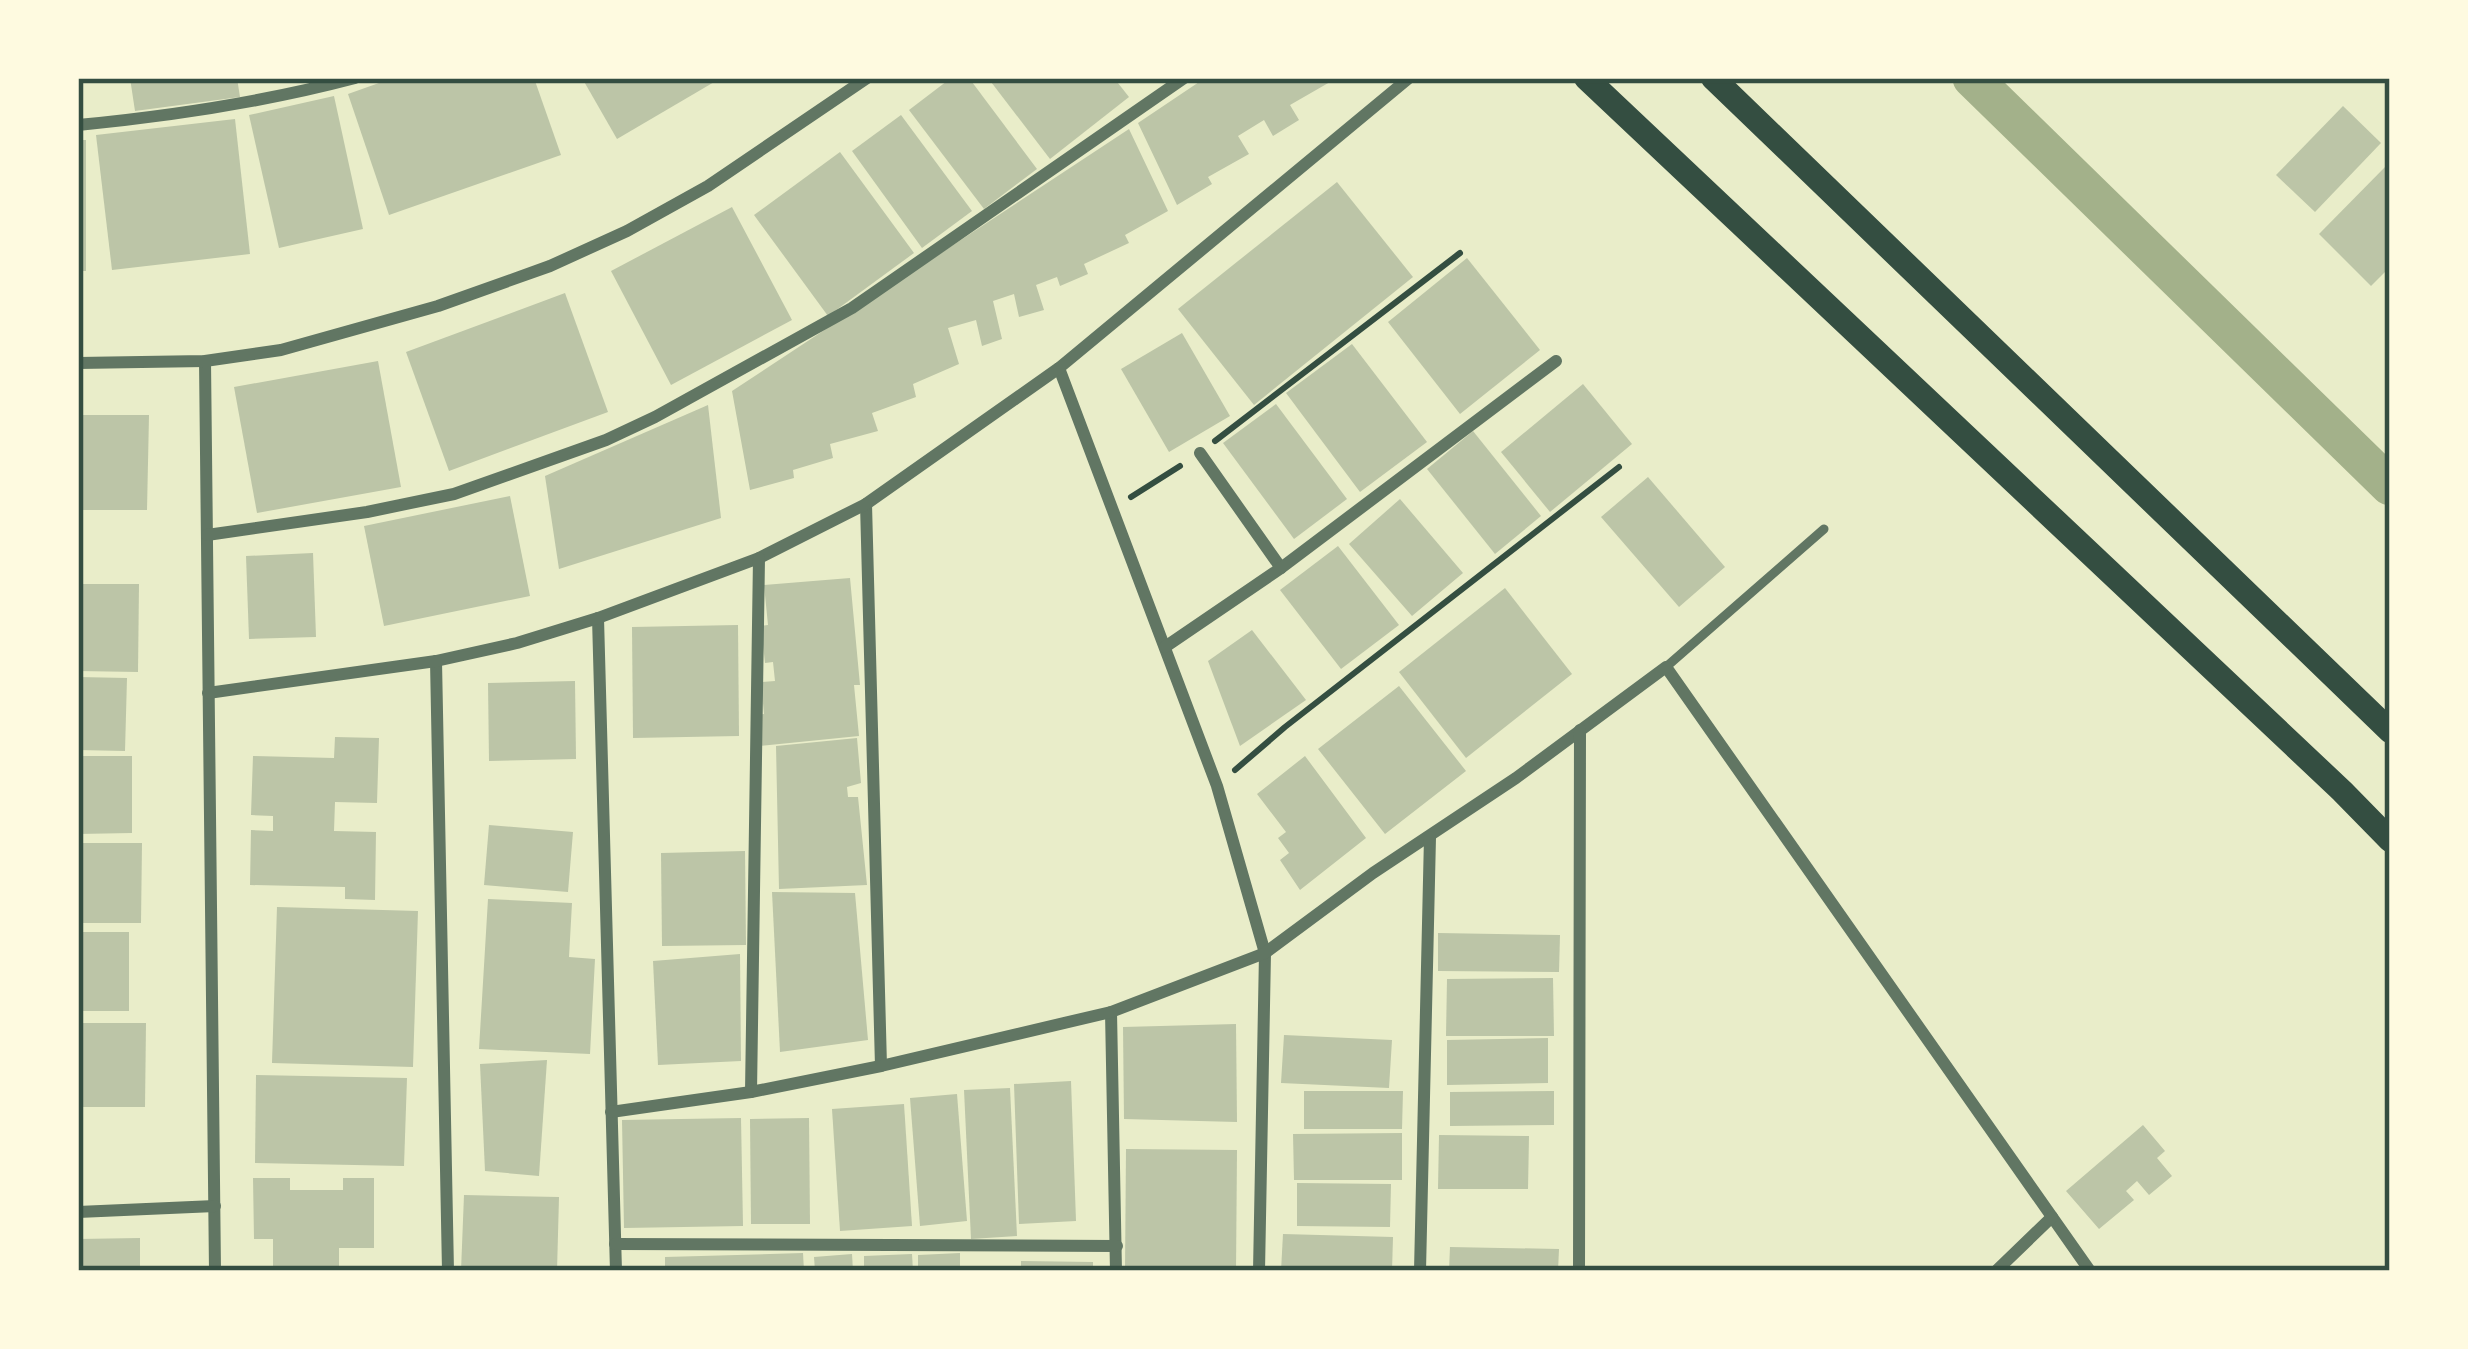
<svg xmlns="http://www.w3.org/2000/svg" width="2468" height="1349" viewBox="0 0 2468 1349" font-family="Manrope,sans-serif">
	<rect width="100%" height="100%" fill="#e9edc9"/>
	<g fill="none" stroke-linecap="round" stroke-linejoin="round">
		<!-- canal -->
		<path stroke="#a3b18a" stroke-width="39" d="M1972,78L2390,486"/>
	</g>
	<!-- building -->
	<g fill="#bcc5a7">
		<path d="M130,78H237L240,97L135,111Z"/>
		<path d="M393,78H534L561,155L389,215L348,94Z"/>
		<path d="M582,78H721L617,139Z"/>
		<path d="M951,78H969L1037,169L984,209L909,110Z"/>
		<path d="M988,78H1114L1129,97L1050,159Z"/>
		<path d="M1205,78H1328L1330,82L1290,105L1299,120L1273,136L1264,120L1238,136L1249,154L1208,177L1212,184L1177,205L1138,123Z"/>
		<path d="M334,96L363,229L279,248L249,115Z"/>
		<path d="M2343,106L2381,143L2315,212L2276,175Z"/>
		<path d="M901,115L972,211L922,248L852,151Z"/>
		<path d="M235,119L250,254L112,270L96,135Z"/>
		<path d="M1129,129L1168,211L1125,235L1129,243L1084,264L1088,274L1060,286L1057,277L1036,285L1044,310L1019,317L1014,294L993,301L1002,339L982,346L976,320L948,328L959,364L913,384L916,397L872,413L878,431L830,444L833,458L793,470L794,478L750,490L732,391Z"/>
		<rect x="78" y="140" width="8" height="131"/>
		<path d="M840,152L914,253L828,316L754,215Z"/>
		<path d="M2387,165L2390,168V267L2371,286L2319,234Z"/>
		<path d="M1337,182L1413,277L1254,405L1178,309Z"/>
		<path d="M732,207L792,320L671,385L611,271Z"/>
		<path d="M1467,258L1540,350L1460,414L1388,322Z"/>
		<path d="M565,293L608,412L449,471L406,352Z"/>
		<path d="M1182,333L1230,416L1169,452L1121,369Z"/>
		<path d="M1352,344L1427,442L1360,492L1286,393Z"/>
		<path d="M378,361L401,487L257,513L234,387Z"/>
		<path d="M1583,384L1632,444L1550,512L1501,452Z"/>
		<path d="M1276,404L1347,499L1294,539L1223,443Z"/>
		<path d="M708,405L721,518L559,569L545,476Z"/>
		<path d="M78,415H149L147,510H78Z"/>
		<path d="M1473,431L1541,516L1495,554L1427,469Z"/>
		<path d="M1648,477L1725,567L1679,607L1601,517Z"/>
		<path d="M510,496L530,596L384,626L364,526Z"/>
		<path d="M1400,499L1463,573L1412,616L1349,544Z"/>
		<path d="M1338,546L1399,625L1341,669L1280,590Z"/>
		<path d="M313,553L316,637L249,639L246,556Z"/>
		<path d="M850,578L860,685H854L859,736L760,746L757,715L764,714L761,682L775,681L773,662L765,663L761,626L768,625L764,585Z"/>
		<path d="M78,584H139L138,672L78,671Z"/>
		<path d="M1505,588L1572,674L1466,758L1399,672Z"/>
		<path d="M738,625L739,736L633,738L632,627Z"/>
		<path d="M1252,630L1306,700L1240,746L1208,661Z"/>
		<path d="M78,677L127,678L125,751L78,750Z"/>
		<path d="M575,681L576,759L489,761L488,683Z"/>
		<path d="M1399,686L1466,771L1385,834L1318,749Z"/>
		<path d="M335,737L379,738L377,803L335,802L334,831L376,832L375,900L345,899V887L250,885L251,830L273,831V816L251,815L253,756L334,758Z"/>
		<path d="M857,738L861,783L847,787L848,797H858L867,885L779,889L776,746Z"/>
		<path d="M78,756H132V833L78,834Z"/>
		<path d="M1305,756L1366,838L1300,890L1280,860L1289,853L1278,838L1286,832L1257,794Z"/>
		<path d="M489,825L573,832L568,892L484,885Z"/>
		<path d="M78,843H142L141,923H78Z"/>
		<path d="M745,851L746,945L662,946L661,853Z"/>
		<path d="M772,892L855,893L868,1040L780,1052Z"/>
		<path d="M488,899L572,903L569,957L595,959L590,1054L479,1049Z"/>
		<path d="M277,907L418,911L413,1067L272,1063Z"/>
		<rect x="78" y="932" width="51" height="79"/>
		<path d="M1438,933L1560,935L1559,972L1438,971Z"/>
		<path d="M740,954L741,1061L658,1065L653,961Z"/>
		<path d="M1553,978L1554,1036H1446L1447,979Z"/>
		<path d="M78,1023H146L145,1107H78Z"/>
		<path d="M1236,1024L1237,1122L1124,1119L1123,1027Z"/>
		<path d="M1284,1035L1392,1040L1389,1088L1281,1083Z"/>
		<path d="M1548,1038V1083L1447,1085V1040Z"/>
		<path d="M547,1060L539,1176L485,1171L480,1064Z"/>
		<path d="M256,1075L407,1078L404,1166L255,1163Z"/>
		<path d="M1071,1081L1076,1221L1019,1224L1014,1084Z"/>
		<path d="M1010,1088L1017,1236L971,1239L964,1090Z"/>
		<path d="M1304,1091H1403L1402,1129H1304Z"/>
		<path d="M1554,1091V1125L1450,1126V1092Z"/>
		<path d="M957,1094L967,1221L920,1226L910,1098Z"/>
		<path d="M904,1104L912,1226L840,1231L832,1109Z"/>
		<path d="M741,1118L743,1226L624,1228L622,1120Z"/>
		<path d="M809,1118L810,1224H751L750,1119Z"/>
		<path d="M2143,1125L2165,1151L2157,1158L2172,1176L2149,1195L2137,1181L2126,1191L2134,1200L2099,1229L2066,1191Z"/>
		<path d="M1402,1133V1180H1294L1293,1134Z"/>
		<path d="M1439,1135L1529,1136L1528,1189H1438Z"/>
		<path d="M1126,1149L1237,1150L1236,1271H1125Z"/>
		<path d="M253,1178H290V1190H343V1178H374V1248H339V1271H273V1239H254Z"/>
		<path d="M1297,1183L1391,1184L1390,1227L1297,1226Z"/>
		<path d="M464,1195L559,1197L557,1271H461Z"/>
		<path d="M1283,1234L1393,1237L1392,1271H1281Z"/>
		<path d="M140,1238V1271H78V1239Z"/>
		<path d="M1450,1247L1559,1249L1558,1271H1449Z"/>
		<path d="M803,1253L804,1271H665V1257Z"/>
		<path d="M960,1253V1271H918V1255Z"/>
		<path d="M852,1254L853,1271H815L814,1257Z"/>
		<path d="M912,1254L913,1271H864V1256Z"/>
		<path d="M1021,1261L1093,1262V1271H1021Z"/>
	</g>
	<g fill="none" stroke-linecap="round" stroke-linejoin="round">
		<!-- path -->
		<g stroke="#344e41" stroke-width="6">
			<path d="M1215,441L1460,253"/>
			<path d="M1131,497L1180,466"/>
			<path d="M1235,770L1285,727L1619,467"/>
		</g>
		<!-- service -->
		<path stroke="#617663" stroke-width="9" d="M1666,667L1824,529"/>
		<!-- minor -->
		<g stroke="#617663" stroke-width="12">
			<path d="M78,125C172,116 264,102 355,78"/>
			<path d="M205,361L215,1271"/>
			<path d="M78,363L205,361L281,350L438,306L550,266L627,231L708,186L867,78"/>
			<path d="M1059,368L1217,786L1265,953L1259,1271"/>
			<path d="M1200,453L1281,568"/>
			<path d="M866,504L881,1066"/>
			<path d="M207,535L367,512L454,494L606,440L655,417L852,308L1184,78"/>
			<path d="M598,618L616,1271"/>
			<path d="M1165,647L1281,568L1556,361"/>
			<path d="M436,661L448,1271"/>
			<path d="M208,693L436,661L517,643L598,618L759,558L866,504L1059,368L1409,78"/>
			<path d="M1111,1012L1116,1271"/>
			<path d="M751,1092L759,558"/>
			<path d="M611,1112L751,1092L881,1066L1111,1012L1265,953L1373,873L1516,778L1666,667L2090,1271"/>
			<path d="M78,1212L215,1206"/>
			<path d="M615,1244L1117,1246"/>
			<path d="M1420,1271L1430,837"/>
			<path d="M1579,1271L1580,730"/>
			<path d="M1996,1271L2052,1217"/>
		</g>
		<!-- secondary -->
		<g stroke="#344e41" stroke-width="24">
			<path d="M1586,78L2342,791L2390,840"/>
			<path d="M1713,78L2390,731"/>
		</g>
	</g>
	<!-- border -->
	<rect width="2468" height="1349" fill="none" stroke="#fefae0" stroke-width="162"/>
	<rect x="81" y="81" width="2306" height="1187" fill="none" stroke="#344e41" stroke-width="4.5"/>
</svg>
